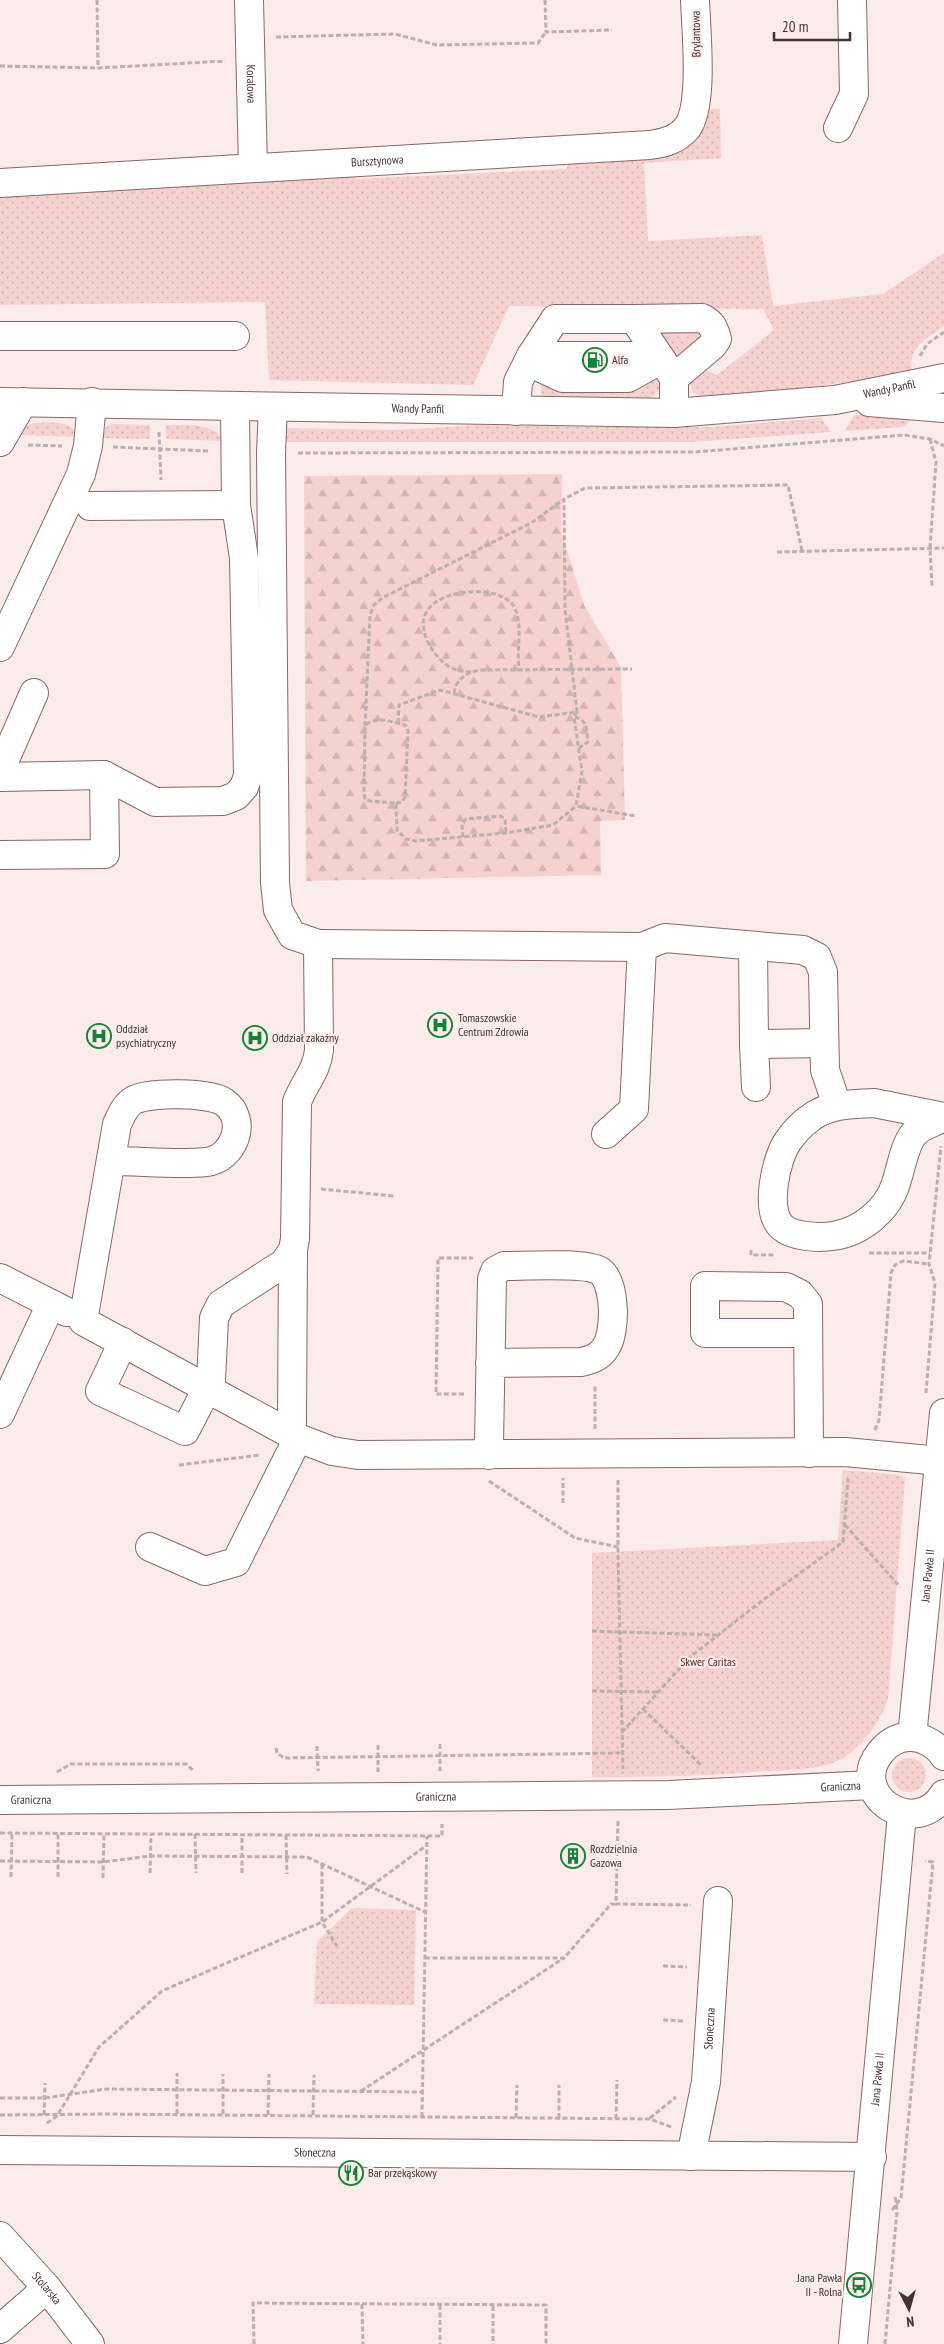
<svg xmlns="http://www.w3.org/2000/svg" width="944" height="2344" viewBox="0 0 944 2344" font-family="'PT Sans Narrow',sans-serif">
	<defs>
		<pattern id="grass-dots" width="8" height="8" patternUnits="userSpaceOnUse" patternTransform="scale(1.25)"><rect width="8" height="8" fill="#f5d1cf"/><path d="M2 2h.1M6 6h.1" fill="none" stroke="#d3b4b2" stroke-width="1.8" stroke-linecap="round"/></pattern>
		<pattern id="forest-firs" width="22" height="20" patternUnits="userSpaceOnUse" patternTransform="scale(1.25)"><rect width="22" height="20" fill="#f5d1cf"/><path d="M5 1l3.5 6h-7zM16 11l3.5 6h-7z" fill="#d3b4b2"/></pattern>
	</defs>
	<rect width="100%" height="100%" fill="#fbeceb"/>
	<!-- grass -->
	<g fill="url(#grass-dots)">
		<path d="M708,109H720L721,158L644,163L648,241L762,235L773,306L883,294L944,253V326C927,338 907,348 912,372L799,389L701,397L693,392L690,383L692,376L707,371L717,375L774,330L763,309L509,306L473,385L269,380L265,302L0,305V194L358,173L356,179L566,169L569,162C588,161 607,160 626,159C668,157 698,156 708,109Z"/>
		<path d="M698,327L707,341L677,366L658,339L667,328Z"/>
		<path d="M545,377L569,391L605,393L625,392L649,378L656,379L660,383V389L649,400L542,398L541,387Z"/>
		<path d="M912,414L909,421L904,427L845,431L854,415Z"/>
		<path d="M821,418L831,432L693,442H282L284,431L288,428L395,430L481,425L597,427H712Z"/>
		<path d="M34,423C50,423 71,419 78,437L21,435L26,426Z"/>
		<path d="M112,424L150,425V439L101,438L106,427Z"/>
		<path d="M166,425C186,426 212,421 224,441L166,439Z"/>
		<path d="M843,1470L900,1475L905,1479L888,1699C880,1722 859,1753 835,1762C815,1770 789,1770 767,1771C709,1776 650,1777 592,1777V1553L838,1540Z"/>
		<circle cx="909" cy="1775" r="17"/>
		<path d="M352,1908L416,1910L414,2005L314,2004L317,1942Z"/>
	</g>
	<!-- forest -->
	<path fill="url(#forest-firs)" d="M562,474L561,531L584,605L621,667L625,820L600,821L601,875L306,881L304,476Z"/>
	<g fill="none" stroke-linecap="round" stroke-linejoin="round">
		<defs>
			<g id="minor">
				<path id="s1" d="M249,0L253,168"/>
				<path d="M838,128L854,94L852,0"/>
				<path id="s2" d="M0,183L650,145C664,143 677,140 687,128C704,106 696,30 695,0"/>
				<path d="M634,319L702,318C712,323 714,328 717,339L713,345L674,378"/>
				<path d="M0,336H235"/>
				<path d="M531,356H657"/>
				<path d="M528,362L563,378H628L660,360"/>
				<path id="s3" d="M0,402L674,413L835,400L944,378"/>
				<path d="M869,402L944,408"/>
				<path d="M516,411L518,382L531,356L555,319H634L674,378V413"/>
				<path d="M0,442L23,402"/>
				<path d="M90,506L236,505"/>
				<path d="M0,647L81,474L88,446L92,402"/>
				<path d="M0,771L34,693"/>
				<path d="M0,777L104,775L155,802L223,801L236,796L244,787L248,776L244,558L236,505L235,406"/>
				<path d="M0,855L105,854L104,775"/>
				<path d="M318,944L642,947"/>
				<path d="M753,946L754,1044L823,1043"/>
				<path d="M754,1044L756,1087"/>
				<path d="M874,1103L944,1117C935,1122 924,1125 917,1131C905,1140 901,1169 896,1183C888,1210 861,1232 833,1236C818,1238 793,1237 782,1227C764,1211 776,1158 788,1141C793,1134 802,1124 809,1119C828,1104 851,1104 874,1103Z"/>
				<path d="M606,1134L634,1109L642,947L665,938L803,950L817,957L823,972L825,1070L837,1105"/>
				<path d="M111,1161C140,1161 179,1165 206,1162C234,1159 249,1120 224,1102C209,1092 150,1092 134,1100C125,1105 121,1116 117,1124L83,1321L298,1438L332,1451L358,1455L845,1452L940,1461"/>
				<path d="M0,1278L67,1312"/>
				<path d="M807,1333H705V1286L786,1287L800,1294L808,1304L809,1453"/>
				<path d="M123,1342L100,1391L185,1431L211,1381L214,1318L221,1304L284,1263L293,1250L295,1239L297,1102C304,1083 317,1071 319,1050L318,944L292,935L278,910L275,883L271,453L273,407"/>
				<path d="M0,1414L51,1304"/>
				<path d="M288,1431L292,1423L293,1250"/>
				<path d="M489,1455V1444L492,1279L495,1271L504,1266C524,1266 586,1262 600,1271C616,1283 616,1332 606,1347C600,1357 591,1360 581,1362L490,1363"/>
				<path d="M150,1547L205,1571L236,1562L298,1438"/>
				<path id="s4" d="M912,1737L944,1413"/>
				<path d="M944,1756C937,1745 922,1736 909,1737C897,1737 887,1744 880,1753C847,1794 915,1841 944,1794"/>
				<path id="s5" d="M0,1800L668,1795L872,1785"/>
				<path id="s6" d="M0,2150L872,2157"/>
				<path id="s7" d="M691,2156L706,2082L718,1901"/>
				<path id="s8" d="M0,2236L47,2288L90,2344"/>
				<path d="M0,2329L47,2288"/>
				<path id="s9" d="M853,2344L902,1814"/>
			</g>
		</defs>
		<!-- minor casing -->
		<use href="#minor" stroke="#876866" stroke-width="30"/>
		<!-- path -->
		<g stroke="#bdafae" stroke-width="3" stroke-dasharray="5 2.5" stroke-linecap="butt">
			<path d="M97,0L98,68"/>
			<path d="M545,0L546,32L612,30"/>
			<path d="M276,37L395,34L437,45L538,43L546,32"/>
			<path d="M0,66L98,68L225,61"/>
			<path d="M920,356L927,344L944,332"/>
			<path d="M159,432L161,480"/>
			<path d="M930,439L936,462L930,548L932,587"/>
			<path d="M28,445L62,446"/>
			<path d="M113,447L209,451"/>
			<path d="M298,453L695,452L904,435L930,439L944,446"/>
			<path d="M777,552L944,548"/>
			<path d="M471,672C464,672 458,671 452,668C435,660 415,630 427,611C440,589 497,584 513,605C524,621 516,651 519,669"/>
			<path d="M454,693C456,679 467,672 480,670L632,669"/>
			<path d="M577,712L574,717L582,771L576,806L636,816"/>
			<path d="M575,717L581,719L586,725L588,742L579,748"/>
			<path d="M398,723L399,705L440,690L539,717L577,712L565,609L564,499L585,488L788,485L802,551"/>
			<path d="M365,726L370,615L374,605L382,598L531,523L563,500"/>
			<path d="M396,803L402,802L405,797L408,731L405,725C393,722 375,715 365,726L364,793L365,799L370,801L396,803L397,830L406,839L415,841L506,833L553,825L576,806"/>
			<path d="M463,837L462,824L466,819L501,816L505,820L506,833"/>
			<path d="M321,1189L394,1196"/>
			<path d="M751,1250V1255H775"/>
			<path d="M869,1253H930"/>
			<path d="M926,1393L935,1283L929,1264L941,1146"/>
			<path d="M464,1394H436L438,1258H473"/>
			<path d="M595,1429V1385"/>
			<path d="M875,1430L879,1420L891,1273L895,1265L903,1261L929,1264"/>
			<path d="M179,1465L260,1455"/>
			<path d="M618,1480V1552L623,1769"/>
			<path d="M489,1481L575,1538L618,1547"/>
			<path d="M563,1503V1478"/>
			<path d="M845,1525L900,1587"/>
			<path d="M592,1631L717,1635"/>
			<path d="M592,1691L658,1692"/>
			<path d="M643,1709L702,1766"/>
			<path d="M622,1732L690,1657L763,1600L843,1542L848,1479"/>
			<path d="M440,1744V1771"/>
			<path d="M378,1745V1772"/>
			<path d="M317,1746L318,1771"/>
			<path d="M276,1748L277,1753L284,1758L622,1753"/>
			<path d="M57,1772L71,1764H186L194,1771"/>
			<path d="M618,1821L616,1904L691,1905"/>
			<path d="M0,1833L442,1836V1824"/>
			<path d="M195,1834L196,1873"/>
			<path d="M286,1835L287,1874"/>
			<path d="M0,1861L103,1862L150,1856L307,1857L425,1912"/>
			<path d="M322,1864V1922L337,1946"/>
			<path d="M150,1873L151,1834"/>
			<path d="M242,1873V1834"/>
			<path d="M11,1877L12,1833"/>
			<path d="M58,1877V1834"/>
			<path d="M103,1878L104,1834"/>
			<path d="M425,1958H564L611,1904H616"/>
			<path d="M663,1966L687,1967"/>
			<path d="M663,2020L684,2021"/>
			<path d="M361,2091L564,1958"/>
			<path d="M0,2098H45L106,2089L422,2092"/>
			<path d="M177,2114V2073"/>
			<path d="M223,2114V2074"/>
			<path d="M0,2115L105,2114L650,2119L671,2127"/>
			<path d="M44,2115L45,2083"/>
			<path d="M268,2115L269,2074"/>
			<path d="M313,2115L314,2075"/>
			<path d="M422,2117L427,1836"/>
			<path d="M516,2118L517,2085"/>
			<path d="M559,2118V2085"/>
			<path d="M650,2118L676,2097"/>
			<path d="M616,2119L617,2080"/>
			<path d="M47,2123L57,2116L99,2047L162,1991L322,1922L427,1845"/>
			<path d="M892,2210L901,2198L933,1862L925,1861"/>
			<path d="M362,2304L363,2344"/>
			<path d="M440,2305V2344"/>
			<path d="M493,2306V2344"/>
			<path d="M254,2344L253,2303L546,2305V2344"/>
			<path d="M885,2344L897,2211L895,2196"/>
		</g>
		<!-- minor -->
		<use href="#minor" stroke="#fff" stroke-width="28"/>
	</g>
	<!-- icons -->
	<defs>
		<symbol id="fuel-ring" viewBox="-11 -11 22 22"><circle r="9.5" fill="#fbeceb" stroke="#148137" stroke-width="1.5"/><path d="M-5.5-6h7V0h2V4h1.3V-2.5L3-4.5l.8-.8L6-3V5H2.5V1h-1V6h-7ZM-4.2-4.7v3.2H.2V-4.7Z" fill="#148137"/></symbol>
		<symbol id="hospital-ring" viewBox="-11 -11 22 22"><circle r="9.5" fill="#fbeceb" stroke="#148137" stroke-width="1.5"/><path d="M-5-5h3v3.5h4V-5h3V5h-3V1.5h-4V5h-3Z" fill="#148137"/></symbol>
		<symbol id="building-ring" viewBox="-11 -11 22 22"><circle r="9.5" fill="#fbeceb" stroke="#148137" stroke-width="1.5"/><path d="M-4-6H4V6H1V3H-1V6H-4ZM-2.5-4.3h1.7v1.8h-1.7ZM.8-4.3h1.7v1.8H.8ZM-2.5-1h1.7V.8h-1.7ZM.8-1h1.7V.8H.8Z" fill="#148137"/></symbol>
		<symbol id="restaurant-ring" viewBox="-11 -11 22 22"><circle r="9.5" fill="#fbeceb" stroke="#148137" stroke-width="1.5"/><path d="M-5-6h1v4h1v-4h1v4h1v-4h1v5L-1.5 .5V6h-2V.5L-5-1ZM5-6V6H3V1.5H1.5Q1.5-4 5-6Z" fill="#148137"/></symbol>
		<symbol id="bus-ring" viewBox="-11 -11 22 22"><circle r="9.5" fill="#fbeceb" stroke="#148137" stroke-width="1.5"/><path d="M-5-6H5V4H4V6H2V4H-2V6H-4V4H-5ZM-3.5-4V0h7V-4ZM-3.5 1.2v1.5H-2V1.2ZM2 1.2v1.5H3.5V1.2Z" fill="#148137"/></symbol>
	</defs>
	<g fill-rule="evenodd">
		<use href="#fuel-ring" x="581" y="346" width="28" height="28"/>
		<use href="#hospital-ring" x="426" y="1011" width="28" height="28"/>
		<use href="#hospital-ring" x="85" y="1022" width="28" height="28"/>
		<use href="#hospital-ring" x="241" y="1024" width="28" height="28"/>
		<use href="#building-ring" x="559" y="1842" width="28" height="28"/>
		<use href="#restaurant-ring" x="337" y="2159" width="28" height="28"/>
		<use href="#bus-ring" x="845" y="2271" width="28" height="28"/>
	</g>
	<g text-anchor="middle" stroke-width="4.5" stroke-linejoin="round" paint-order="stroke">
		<!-- street labels -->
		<g font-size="12" fill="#403332" stroke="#fbeceb">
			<text transform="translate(696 34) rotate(-91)" y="4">Brylantowa</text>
			<text dy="4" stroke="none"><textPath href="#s1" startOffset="84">Koralowa</textPath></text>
			<text dy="4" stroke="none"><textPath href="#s2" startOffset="378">Bursztynowa</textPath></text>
			<text dy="4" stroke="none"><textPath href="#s3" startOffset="891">Wandy Panfil</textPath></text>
			<text dy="4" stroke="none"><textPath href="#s3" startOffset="418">Wandy Panfil</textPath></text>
			<text dy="4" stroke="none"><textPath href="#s4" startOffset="162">Jana Pawła II</textPath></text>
			<text dy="4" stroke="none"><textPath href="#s5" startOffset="841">Graniczna</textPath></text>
			<text dy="4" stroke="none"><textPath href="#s5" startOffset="436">Graniczna</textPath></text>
			<text dy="4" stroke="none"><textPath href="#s5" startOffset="31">Graniczna</textPath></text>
			<text dy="4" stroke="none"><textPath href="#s7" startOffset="129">Słoneczna</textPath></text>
			<text dy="4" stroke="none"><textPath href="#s9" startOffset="266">Jana Pawła II</textPath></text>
			<text dy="4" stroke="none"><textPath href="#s6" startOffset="315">Słoneczna</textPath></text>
			<text dy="4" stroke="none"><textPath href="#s8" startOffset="70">Stolarska</textPath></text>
		</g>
		<!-- poi labels -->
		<g font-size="12" fill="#403332" stroke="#fbeceb" text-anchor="start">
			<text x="612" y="364">Alfa</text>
			<text x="458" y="1022">Tomaszowskie<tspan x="458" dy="14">Centrum Zdrowia</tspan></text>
			<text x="116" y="1033">Oddział<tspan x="116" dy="14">psychiatryczny</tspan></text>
			<text x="272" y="1042">Oddział zakaźny</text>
			<text x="590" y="1853">Rozdzielnia<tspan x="590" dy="14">Gazowa</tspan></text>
			<text x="368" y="2177">Bar przekąskowy</text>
			<text x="842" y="2282" text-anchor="end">Jana Pawła<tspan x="842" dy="14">II - Rolna</tspan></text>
		</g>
		<!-- park labels -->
		<g font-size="12" fill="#5b1f21" stroke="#fbeceb">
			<text x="708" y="1666">Skwer Caritas</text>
		</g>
	</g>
	<!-- north arrow -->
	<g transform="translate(909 2309) rotate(174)" stroke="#fbeceb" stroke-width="4" paint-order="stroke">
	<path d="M0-4L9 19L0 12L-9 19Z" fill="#403332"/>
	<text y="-8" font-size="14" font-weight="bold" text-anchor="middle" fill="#403332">N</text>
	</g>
	<!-- scale -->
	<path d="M774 32v8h76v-8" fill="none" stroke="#403332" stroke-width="2.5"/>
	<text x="782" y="32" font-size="15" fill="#403332" stroke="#fbeceb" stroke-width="4" paint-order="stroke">20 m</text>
</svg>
